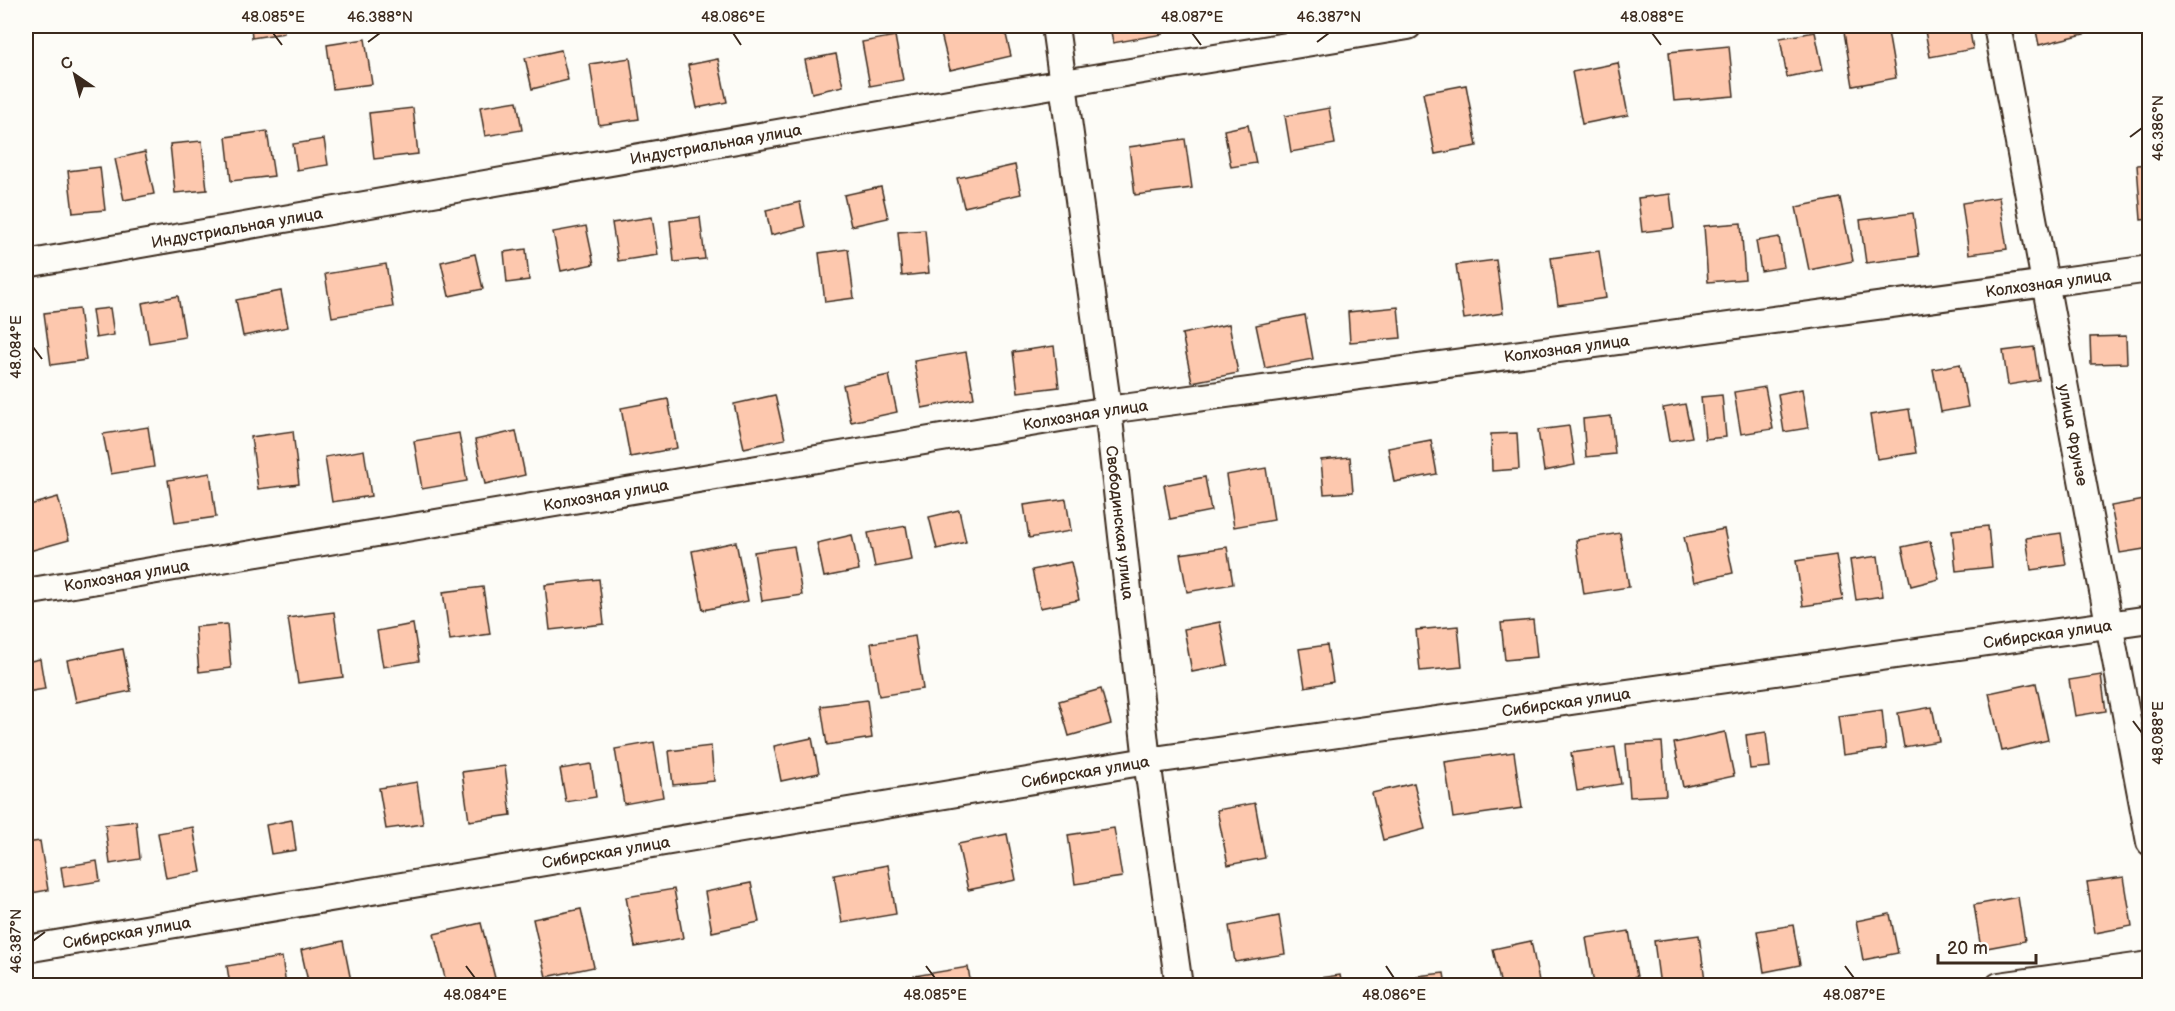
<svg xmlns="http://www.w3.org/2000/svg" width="2175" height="1011" viewBox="0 0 2175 1011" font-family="'Balsamiq Sans',sans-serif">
	<rect width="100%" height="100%" fill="#fdfcf7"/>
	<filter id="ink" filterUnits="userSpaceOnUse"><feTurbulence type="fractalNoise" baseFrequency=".0167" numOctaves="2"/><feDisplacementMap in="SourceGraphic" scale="12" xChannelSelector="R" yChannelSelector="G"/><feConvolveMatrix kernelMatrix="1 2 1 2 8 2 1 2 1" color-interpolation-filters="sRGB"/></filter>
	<g filter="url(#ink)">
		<!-- building -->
		<g fill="#fdc8ae" stroke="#3b2a1e" stroke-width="1.5">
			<path d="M251,26H283L284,33L252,38Z"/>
			<path d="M939,26H1004L1011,56L950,70Z"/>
			<path d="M1110,26H1162L1163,34L1113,43Z"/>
			<path d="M1843,26H1887L1896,78L1853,86Z"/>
			<path d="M1924,26H1969L1973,49L1930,57Z"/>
			<path d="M2035,26H2090L2092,32L2039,45Z"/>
			<path d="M1815,32L1823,70L1787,77L1780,38Z"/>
			<path d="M895,36L903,80L870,86L862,42Z"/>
			<path d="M365,39L372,84L333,89L327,45Z"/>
			<path d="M1729,46L1734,96L1674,101L1669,52Z"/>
			<path d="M561,50L568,80L532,89L525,58Z"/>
			<path d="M836,54L843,86L812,93L805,60Z"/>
			<path d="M630,58L639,119L599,125L590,64Z"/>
			<path d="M718,59L727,102L697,108L688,65Z"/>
			<path d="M1618,63L1628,115L1582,124L1572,72Z"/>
			<path d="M1466,85L1477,146L1435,154L1423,93Z"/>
			<path d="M517,101L522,130L485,136L480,107Z"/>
			<path d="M413,108L418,154L374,159L369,113Z"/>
			<path d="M1329,108L1335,144L1291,152L1285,116Z"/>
			<path d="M1248,125L1256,163L1231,167L1224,130Z"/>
			<path d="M267,131L274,176L231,181L226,137Z"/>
			<path d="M324,139L328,165L297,170L293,144Z"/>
			<path d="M1185,139L1192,188L1135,195L1129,147Z"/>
			<path d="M202,141L207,190L175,193L170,144Z"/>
			<path d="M145,152L154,194L124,200L115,159Z"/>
			<path d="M2150,164V219L2141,220L2137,165Z"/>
			<path d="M1015,165L1021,194L964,207L957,178Z"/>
			<path d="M100,167L105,210L73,213L68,171Z"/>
			<path d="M881,187L888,218L851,226L844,195Z"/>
			<path d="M1670,194L1674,228L1642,232L1638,198Z"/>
			<path d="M1999,197L2007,249L1969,254L1962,203Z"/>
			<path d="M1840,198L1853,261L1809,270L1796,207Z"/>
			<path d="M800,202L805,227L771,235L766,210Z"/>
			<path d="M1913,213L1919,256L1866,263L1860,220Z"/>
			<path d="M652,217L658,255L618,261L612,223Z"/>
			<path d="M700,217L705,259L674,262L670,221Z"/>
			<path d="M1741,223L1745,279L1708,282L1704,226Z"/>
			<path d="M586,226L594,264L561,271L553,232Z"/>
			<path d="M925,230L929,273L902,276L898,232Z"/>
			<path d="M1779,237L1784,267L1761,271L1756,241Z"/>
			<path d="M526,249L529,280L507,283L504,252Z"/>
			<path d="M848,249L854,298L825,302L819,253Z"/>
			<path d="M1599,251L1606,298L1558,305L1551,258Z"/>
			<path d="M475,254L483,289L449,296L441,262Z"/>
			<path d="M1496,260L1503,313L1464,319L1456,265Z"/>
			<path d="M386,264L393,307L332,317L325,274Z"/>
			<path d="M281,291L288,327L243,336L236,300Z"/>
			<path d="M178,296L185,337L149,343L142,303Z"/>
			<path d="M1398,307L1401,338L1350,342L1348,312Z"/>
			<path d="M110,308L114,335L96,338L92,310Z"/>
			<path d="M79,309L86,360L51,365L44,313Z"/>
			<path d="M1305,315L1313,359L1265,368L1256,325Z"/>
			<path d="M1229,324L1238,373L1192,382L1182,334Z"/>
			<path d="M2126,336L2127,363L2091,364L2090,337Z"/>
			<path d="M1054,346L1059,387L1018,392L1013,352Z"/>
			<path d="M2034,347L2039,380L2008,385L2003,351Z"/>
			<path d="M966,352L974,398L922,408L914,361Z"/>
			<path d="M1960,364L1968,407L1941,412L1933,369Z"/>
			<path d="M889,375L897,412L851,422L843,385Z"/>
			<path d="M1765,387L1773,429L1741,434L1734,392Z"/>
			<path d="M1802,389L1808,428L1784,432L1778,394Z"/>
			<path d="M775,395L785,439L744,448L734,404Z"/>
			<path d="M1722,395L1726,437L1705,439L1701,397Z"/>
			<path d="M668,399L677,448L630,457L621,408Z"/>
			<path d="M1685,404L1692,437L1669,441L1663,408Z"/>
			<path d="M1909,409L1916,453L1877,459L1870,415Z"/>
			<path d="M1611,416L1615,454L1586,457L1583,419Z"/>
			<path d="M1569,426L1575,465L1544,471L1538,430Z"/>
			<path d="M148,427L154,467L111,474L103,434Z"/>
			<path d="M293,431L299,484L258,489L251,437Z"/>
			<path d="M516,431L525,475L485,484L475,440Z"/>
			<path d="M459,433L467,481L422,489L414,441Z"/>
			<path d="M1517,433L1519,469L1492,471L1491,434Z"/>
			<path d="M1431,440L1437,474L1394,482L1388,448Z"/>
			<path d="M364,450L371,496L332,502L325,457Z"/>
			<path d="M1350,457L1353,492L1324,494L1321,460Z"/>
			<path d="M1266,468L1274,520L1234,527L1226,475Z"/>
			<path d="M210,473L216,517L175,523L168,480Z"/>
			<path d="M1205,477L1211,511L1170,519L1164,485Z"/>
			<path d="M58,497L69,540L26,552V506Z"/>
			<path d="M1066,499L1071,531L1029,538L1024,505Z"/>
			<path d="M2150,499V548L2120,553L2111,506Z"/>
			<path d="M959,510L966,542L937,549L929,517Z"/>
			<path d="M906,526L912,560L875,567L868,533Z"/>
			<path d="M1988,526L1992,567L1956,571L1952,530Z"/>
			<path d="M1724,529L1733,573L1694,582L1684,537Z"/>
			<path d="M1620,533L1629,587L1584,594L1576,540Z"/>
			<path d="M2061,533L2066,565L2031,570L2026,538Z"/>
			<path d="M852,535L859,570L824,577L817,543Z"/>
			<path d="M1930,541L1939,579L1911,586L1902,547Z"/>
			<path d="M736,542L748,601L703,610L692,551Z"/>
			<path d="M794,546L802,595L762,601L754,552Z"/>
			<path d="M1227,547L1233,584L1187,592L1180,554Z"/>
			<path d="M1836,555L1843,600L1803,606L1796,561Z"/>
			<path d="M1878,556L1883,596L1856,600L1850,560Z"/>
			<path d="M1071,562L1079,600L1040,608L1032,570Z"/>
			<path d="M599,579L604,624L550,630L545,585Z"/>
			<path d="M483,587L490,634L450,640L443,592Z"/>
			<path d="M334,612L343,677L298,683L288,618Z"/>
			<path d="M1533,620L1537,657L1505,660L1501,623Z"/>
			<path d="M1220,622L1228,665L1192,672L1184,629Z"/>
			<path d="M227,624L231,668L199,672L195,627Z"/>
			<path d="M413,624L419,661L383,667L377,631Z"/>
			<path d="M1458,626L1462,667L1420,671L1416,630Z"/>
			<path d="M915,636L923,689L879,696L871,643Z"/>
			<path d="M1327,645L1333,682L1305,687L1299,649Z"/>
			<path d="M123,649L131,691L76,702L67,660Z"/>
			<path d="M40,659L45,689L26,692V662Z"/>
			<path d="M2101,675L2106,711L2075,716L2069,680Z"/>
			<path d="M2036,683L2048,740L2002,751L1989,693Z"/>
			<path d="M1101,689L1111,724L1069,736L1059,701Z"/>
			<path d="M867,700L872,738L827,745L821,706Z"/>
			<path d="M1932,707L1939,741L1904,747L1898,713Z"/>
			<path d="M1882,710L1886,749L1843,755L1838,716Z"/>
			<path d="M1725,732L1734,776L1683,787L1674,743Z"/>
			<path d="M1766,732L1770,767L1750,769L1746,735Z"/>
			<path d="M812,738L819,773L781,781L774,746Z"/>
			<path d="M654,742L663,797L624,804L615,749Z"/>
			<path d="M1662,742L1666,795L1630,797L1626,744Z"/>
			<path d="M711,746L714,781L673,785L669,751Z"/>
			<path d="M1615,747L1621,784L1577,791L1571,753Z"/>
			<path d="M1514,752L1522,808L1453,818L1445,762Z"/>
			<path d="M591,764L596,797L566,802L560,769Z"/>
			<path d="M505,766L511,815L469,821L462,772Z"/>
			<path d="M417,782L423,824L386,829L379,788Z"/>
			<path d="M1414,783L1425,829L1383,840L1372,793Z"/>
			<path d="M1255,803L1265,858L1228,865L1217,810Z"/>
			<path d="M292,820L296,850L271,854L266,825Z"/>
			<path d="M136,821L140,859L110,864L105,825Z"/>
			<path d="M193,827L201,872L166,878L158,833Z"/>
			<path d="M1114,828L1122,877L1075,884L1068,835Z"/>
			<path d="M1007,834L1016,880L968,890L958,844Z"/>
			<path d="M40,841L48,890L26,894V843Z"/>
			<path d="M97,861L100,881L64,887L61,867Z"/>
			<path d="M888,865L896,914L842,923L834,875Z"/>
			<path d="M2124,877L2132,926L2095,933L2087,882Z"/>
			<path d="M751,883L759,922L712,932L705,892Z"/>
			<path d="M674,889L683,938L635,947L626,897Z"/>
			<path d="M2018,897L2025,941L1981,949L1974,905Z"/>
			<path d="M581,909L594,967L546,977L533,919Z"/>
			<path d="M1890,914L1898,953L1863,960L1856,921Z"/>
			<path d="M1279,916L1285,954L1235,962L1229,926Z"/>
			<path d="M481,923L495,978L466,986H447L434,934Z"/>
			<path d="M1793,925L1800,965L1764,972L1757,931Z"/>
			<path d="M1629,931L1637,977L1594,984L1586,938Z"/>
			<path d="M1699,935L1705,980L1660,986L1654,941Z"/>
			<path d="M343,941L352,986H309L301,950Z"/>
			<path d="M1531,941L1540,986H1501L1493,949Z"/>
			<path d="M282,957L286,986H230L227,966Z"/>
			<path d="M968,967L971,986H916L914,976Z"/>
			<path d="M1444,973L1446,986H1418L1417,976Z"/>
			<path d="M1340,975L1342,986H1291V982Z"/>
		</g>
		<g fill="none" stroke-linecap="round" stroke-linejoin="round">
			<defs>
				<g id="street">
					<path id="s1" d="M1055,26L1108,410L1147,761L1179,986"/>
					<path id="s2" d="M1997,26L2150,842"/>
					<path id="s3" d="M26,264L1064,83L1408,26"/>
					<path id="s4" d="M26,592L1108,410L2150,269"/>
					<path id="s5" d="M26,949L1147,761L2150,619"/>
					<path d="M1999,986L2150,965"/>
				</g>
			</defs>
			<!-- street casing -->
			<use href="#street" stroke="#3b2a1e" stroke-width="30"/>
			<!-- street -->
			<use href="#street" stroke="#fdfcf7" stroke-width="26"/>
		</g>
	</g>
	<!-- ticks -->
	<path fill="none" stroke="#3b2a1e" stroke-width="2" d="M273,33L282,45M733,33L741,45M1192,33L1201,45M1652,33L1661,45M368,42L380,33M1317,42L1329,33M2130,137L2142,128M33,347L42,359M2133,721L2142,733M33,941L45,932M466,966L475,978M926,966L935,978M1386,966L1394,978M1845,966L1854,978"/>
	<g text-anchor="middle" stroke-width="4.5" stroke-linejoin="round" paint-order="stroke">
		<!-- street labels -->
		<g font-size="16" fill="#3b2a1e" stroke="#fdfcf7">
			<text dy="6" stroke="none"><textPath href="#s3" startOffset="700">Индустриальная улица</textPath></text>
			<text dy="6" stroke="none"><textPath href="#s3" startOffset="214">Индустриальная улица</textPath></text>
			<text dy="6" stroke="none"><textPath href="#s4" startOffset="2046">Колхозная улица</textPath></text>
			<text dy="6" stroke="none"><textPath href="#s4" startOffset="1560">Колхозная улица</textPath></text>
			<text dy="6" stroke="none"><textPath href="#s4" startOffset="1074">Колхозная улица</textPath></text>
			<text dy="6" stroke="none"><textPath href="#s2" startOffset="416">улица Фрунзе</textPath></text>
			<text dy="6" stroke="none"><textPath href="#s4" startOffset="588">Колхозная улица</textPath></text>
			<text dy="6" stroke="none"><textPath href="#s1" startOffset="501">Свободинская улица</textPath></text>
			<text dy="6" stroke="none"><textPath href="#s4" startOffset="102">Колхозная улица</textPath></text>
			<text dy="6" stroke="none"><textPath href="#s5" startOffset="2046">Сибирская улица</textPath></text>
			<text dy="6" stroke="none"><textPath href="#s5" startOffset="1560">Сибирская улица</textPath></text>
			<text dy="6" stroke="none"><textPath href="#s5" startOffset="1074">Сибирская улица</textPath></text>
			<text dy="6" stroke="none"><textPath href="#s5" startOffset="588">Сибирская улица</textPath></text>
			<text dy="6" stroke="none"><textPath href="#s5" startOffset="102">Сибирская улица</textPath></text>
		</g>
	</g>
	<!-- margin -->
	<rect width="2175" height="1011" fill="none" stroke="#fdfcf7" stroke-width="66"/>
	<!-- north arrow -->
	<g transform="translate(75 75) rotate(325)" stroke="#fdfcf7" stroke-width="4.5" paint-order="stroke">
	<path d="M0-4.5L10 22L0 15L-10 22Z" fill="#3b2a1e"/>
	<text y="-9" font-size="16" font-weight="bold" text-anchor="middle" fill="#3b2a1e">С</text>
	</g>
	<!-- scale -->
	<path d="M1938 954v9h98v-9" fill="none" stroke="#3b2a1e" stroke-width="3"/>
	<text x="1947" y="954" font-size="18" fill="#3b2a1e" stroke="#fdfcf7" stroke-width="4.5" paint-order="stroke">20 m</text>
	<rect x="33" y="33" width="2109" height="945" fill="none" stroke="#3b2a1e" stroke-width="2"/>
	<g font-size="15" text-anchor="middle" fill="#3b2a1e">
		<text x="273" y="22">48.085°E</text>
		<text x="380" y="22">46.388°N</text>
		<text x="733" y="22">48.086°E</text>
		<text x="1192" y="22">48.087°E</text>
		<text x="1329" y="22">46.387°N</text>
		<text x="1652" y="22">48.088°E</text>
		<text transform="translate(2158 128) rotate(-90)" y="5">46.386°N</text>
		<text transform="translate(16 347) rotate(-90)" y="5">48.084°E</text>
		<text transform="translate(2158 733) rotate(-90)" y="5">48.088°E</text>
		<text transform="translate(16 941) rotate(-90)" y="5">46.387°N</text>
		<text x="475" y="1000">48.084°E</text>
		<text x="935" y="1000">48.085°E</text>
		<text x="1394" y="1000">48.086°E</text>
		<text x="1854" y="1000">48.087°E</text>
	</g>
</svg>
